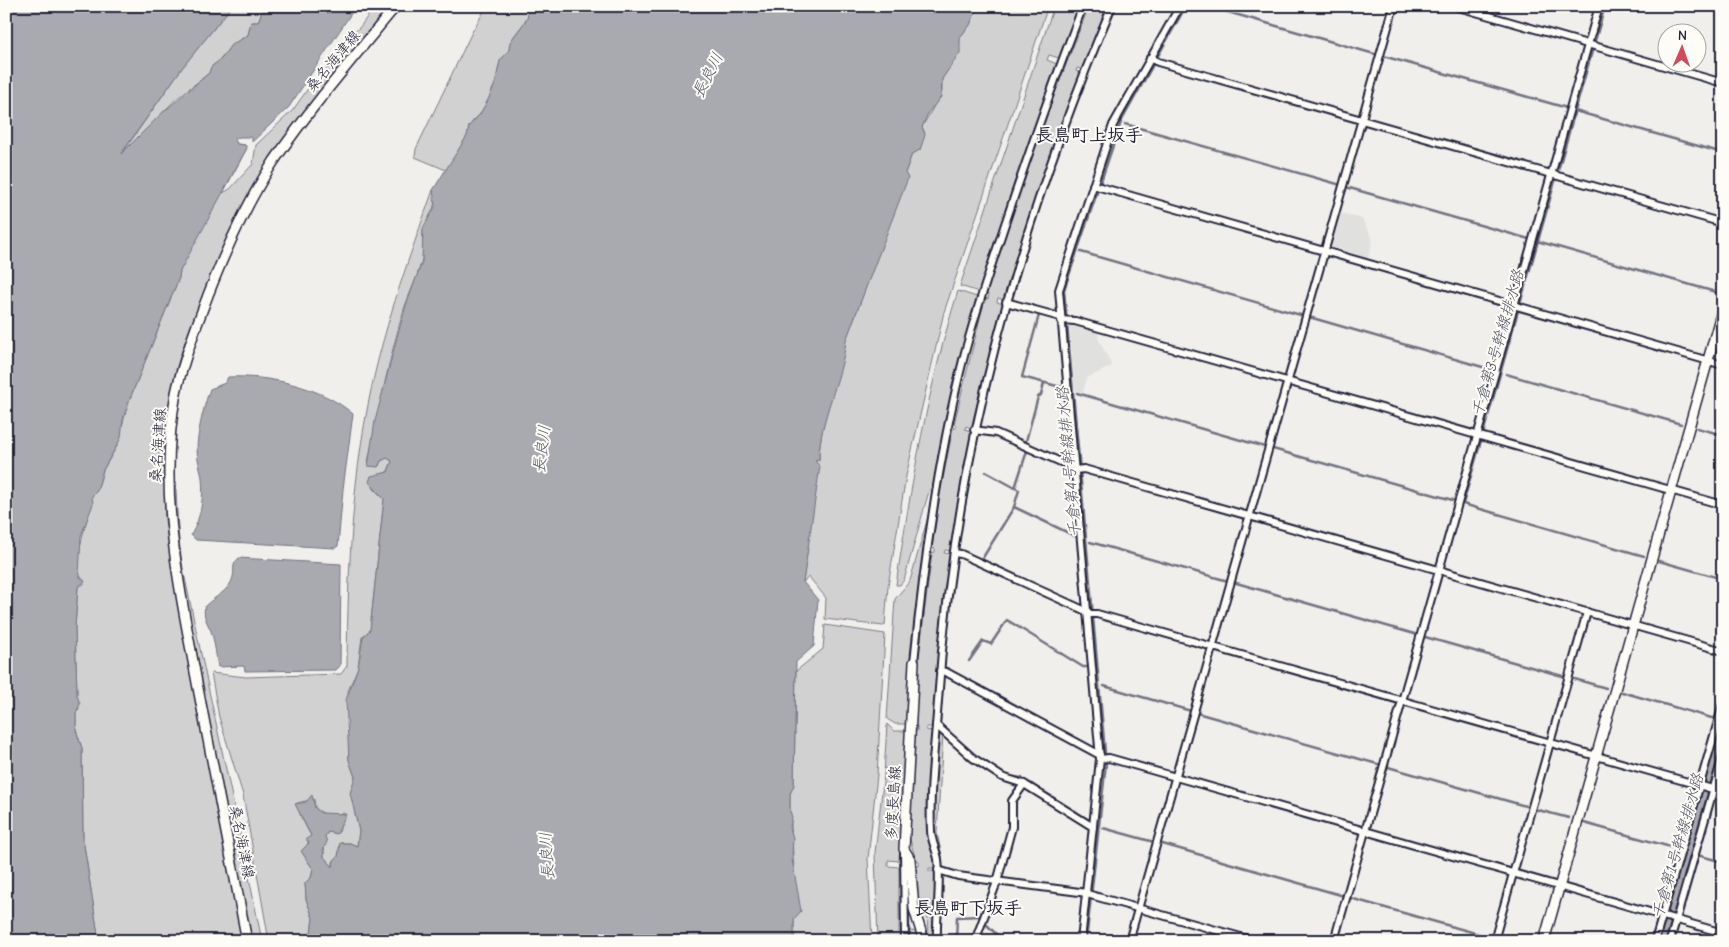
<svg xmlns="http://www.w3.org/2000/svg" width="1729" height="947" viewBox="0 0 1729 947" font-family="'Comic Neue','Klee One',sans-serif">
	<rect width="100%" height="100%" fill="#f0efec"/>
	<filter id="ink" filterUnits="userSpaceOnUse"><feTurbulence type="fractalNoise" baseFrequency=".02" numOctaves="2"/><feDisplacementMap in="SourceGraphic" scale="10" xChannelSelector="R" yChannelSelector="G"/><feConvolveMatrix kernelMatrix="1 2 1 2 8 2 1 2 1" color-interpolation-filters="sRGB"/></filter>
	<g filter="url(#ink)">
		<!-- built -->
		<g fill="#e0e0df">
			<path d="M1338,212L1362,219L1373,240L1367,261L1334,250L1329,242Z"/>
			<path d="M1069,323L1100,331L1098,338L1112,366L1087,378L1083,392L1075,391Z"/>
		</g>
		<!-- green -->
		<g fill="#d2d1d1" stroke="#7a7a86">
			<path d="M232,6H264L258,22H251L248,35L231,45L221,59L211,67L209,73L176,99L121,155L182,68Z"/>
			<path d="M375,6H388L303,114L254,191L174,386L165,447L160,450L158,457L164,461L165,520L176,591L242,941H99L83,839L82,748L76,730V713L79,709L77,695L75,627L78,587L84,584C69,561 90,519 92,496L97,491L103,470L116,448L129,401L179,278L180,271L237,144L245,145L247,148L223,193L230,189L253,164L256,145L293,110L312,83L329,67L330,61L341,50L345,41L360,27Z"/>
			<path d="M487,6H529C528,10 529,15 527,18C522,29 509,37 509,50L500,61L495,84L488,100L480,114L472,122L467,136L446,170L415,157L416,149L472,32Z"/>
			<path d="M978,6H1048L944,312L906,476L888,586L885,625L883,626L825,619L826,598L809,577L803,582L819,465L815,461L819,460C819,419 841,380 846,340L907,178L905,173L912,154L925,133L922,127L942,92V79L959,53L960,37L970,25Z"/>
			<path d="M1054,6H1080L1059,58L1049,55L1047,60L1057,64L979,292L960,286Z"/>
			<path d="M1089,6H1109L1084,70L1077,68L1076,71L1081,73L1004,300L998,298L997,302L1003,304L971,428L966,426L965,429L971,431L951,551L945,550L944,553L951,554L943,610L933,727H926V730L933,731L928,835L936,860V868H929V871H936V941H928L927,910L918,909L916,866H919V861L916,860L908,833L913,731H917V726H914L918,662L932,553L935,552V549L932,548L940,493L953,428H956V425L954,424L985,298L988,299L989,295L986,294L1042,126Z"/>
			<path d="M433,190C438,206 431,212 425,225C420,238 425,251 421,263C417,278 410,292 405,306C389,357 379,410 368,462L379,466L381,461L387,458L392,461L388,471L383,474L373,488L384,499L370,630L362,637L358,667L348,691L349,760L355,777L352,799L359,831L357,846L350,843H340L338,857L333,862V867L324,857L325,836L328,832H339L344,813C332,816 325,816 315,808L314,799L297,803L301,817L311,836L303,854L313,868L311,878L305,883L306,899L313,918L310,941H269L243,795L219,717L211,673L246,677L341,674L347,666C348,558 353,450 382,345C396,293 415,241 433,190Z"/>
			<path d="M958,291L977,297L959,359L934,483L929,491L904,580L900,585H896C911,485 928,387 958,291Z"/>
			<path d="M173,473C177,486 176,497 177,510C178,533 180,556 185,578C210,699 238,819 262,941H251C232,840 212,740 194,639C184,584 173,529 173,473Z"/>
			<path d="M931,506L916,606L906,724H895L887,719L895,599L910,581Z"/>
			<path d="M825,625L885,634L877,775L868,859L872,941H794V919L797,913L790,811V794L794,784L796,671L823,649Z"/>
			<path d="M887,724L894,731H906L899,861L888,860V866L899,867V941H878L875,853L884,774Z"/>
			<path d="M939,734H943L937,833L942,856L941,866L933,835V822L937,737Z"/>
			<path d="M908,866L910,931L920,932L921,941H906Z"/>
		</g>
		<!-- water -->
		<g fill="#a9a9b0" stroke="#737381">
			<path d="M6,6H232L182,68L121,154L161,114L209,73L211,67L221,59L231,45L248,35L251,22H258L264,6H356L289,107L252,142V137H239L235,139L237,144L245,145L247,148L180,271L179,278L129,401L123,419L121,438L103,470L97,491L92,496L93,504L81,536L79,576L85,581L78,587L75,627L77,695L80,704L76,713V730L82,748L83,839L99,941H6Z"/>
			<path d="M529,6H978L970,25L960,37V53L942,79L941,97L928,113L922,127L925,135L920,150L912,154L905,173L908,178L846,340C842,381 819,419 819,460L815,461L820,466L803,582L818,600L814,646L796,662L794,785L790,794V811L792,817L790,828L793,838L792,859L801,911L794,919V941H310L313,918L306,899L305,883L311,878L313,869L301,851L309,843L306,839L311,836L295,804L306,802L312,795L315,808L321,813L346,814L337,834L328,832L325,836L327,842L323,850L324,857L333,867L334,860L338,857L340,843H350L357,846L359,831L350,793L355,777L349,760L346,700L358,667L363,637L370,630L384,499L369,482L371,476L388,472L392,461L387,458L381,461L378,467L368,466L375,421L396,341L406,305L422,262L423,228L435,207L433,190L467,136L469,126L480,114L488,100L495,84L500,61L509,50L510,42L527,19Z"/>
			<path d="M228,377C269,375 322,387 353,414L343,489L338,546L335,548L196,540L191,535C201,518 204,497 202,478C201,469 197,460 197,450C197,434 204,405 210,389L225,383Z"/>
			<path d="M239,558L341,564L340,666L336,670L245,671L244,666L218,667C216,656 215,644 212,634C209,624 202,618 205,606C214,597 230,591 233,577C235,568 231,565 239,558Z"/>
			<path d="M1723,716V738L1665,941H1658Z"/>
		</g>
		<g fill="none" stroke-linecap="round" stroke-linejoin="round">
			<!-- stream -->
			<g stroke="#737381" stroke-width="2.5">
				<path d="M1207,6L1378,55"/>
				<path d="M1605,6L1463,504L1644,556"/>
				<path d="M1702,6L1723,12"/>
				<path d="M1383,56L1567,108"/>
				<path d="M1575,111L1723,153"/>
				<path d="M1125,124L1341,185"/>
				<path d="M1346,187L1529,239"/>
				<path d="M1537,241L1719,293"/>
				<path d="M1081,252L1304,316"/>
				<path d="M1039,315L1022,377L1061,387"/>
				<path d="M1309,317L1493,370"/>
				<path d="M1506,374L1681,424"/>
				<path d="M1077,393L1265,447"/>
				<path d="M1697,428L1723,435"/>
				<path d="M1026,441L1038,397L1041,395L1044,383"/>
				<path d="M1273,449L1456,501"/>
				<path d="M986,472L1019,490L1014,507L1075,536"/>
				<path d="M1015,488L1027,451"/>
				<path d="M1090,542L1228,581"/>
				<path d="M982,559L1014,507"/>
				<path d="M1659,561L1723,579"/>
				<path d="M1233,582L1418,635"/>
				<path d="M1425,637L1566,677"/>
				<path d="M969,661L983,641L991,644L1007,620L1083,667H1087"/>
				<path d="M1571,678L1606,688"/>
				<path d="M1104,686L1191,711"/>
				<path d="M1622,692L1715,719"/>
				<path d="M1197,713L1381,765"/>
				<path d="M1388,767L1529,807"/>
				<path d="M1007,776L1022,778"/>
				<path d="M1028,782L1039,789"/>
				<path d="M1046,793L1089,820"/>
				<path d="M1534,809L1569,818"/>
				<path d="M1009,816L1008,803L1017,788"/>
				<path d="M1584,823L1678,849"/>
				<path d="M1103,828L1154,842"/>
				<path d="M1159,843L1344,896"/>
				<path d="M1697,855L1723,862"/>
				<path d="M1350,898L1493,938"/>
				<path d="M986,924L1001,939L1006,941"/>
				<path d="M956,941L957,917L982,916"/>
				<path d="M1086,941L1106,763L1064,290L1121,122L1186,6"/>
			</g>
			<defs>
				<g id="street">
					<path d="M1455,6L1723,83"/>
					<path d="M1150,58L1158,62L1723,223"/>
					<path d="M1093,185L1723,365"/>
					<path d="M1006,302L1060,317"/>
					<path d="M1061,320L1075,321L1723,505"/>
					<path d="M974,430L996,433L1074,468"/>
					<path d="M1075,470L1084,469L1723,651"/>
					<path d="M954,553L961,554L1088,612"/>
					<path d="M1088,614H1097L1723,792"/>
					<path d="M914,662C924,561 938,459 963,360C974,316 989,273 1003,230C1028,155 1054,80 1083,6"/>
					<path d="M940,671L946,672L1100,755"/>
					<path d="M936,725L973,758L1002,777L1024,784L1093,827"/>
					<path d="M1100,759L1109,758L1723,933"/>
					<path d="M904,850L905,941"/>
					<path d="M938,870L958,876L1087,893"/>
					<path d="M1087,894L1255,941"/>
					<path d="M937,941C936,914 941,885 938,859C936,849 931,840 931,831C929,788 935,743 938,701C954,458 1017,229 1112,6"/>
					<path d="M975,941L997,882L1012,827V801L1024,784"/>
					<path d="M1081,941L1100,759L1059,290L1113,125L1180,6"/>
					<path d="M1129,941L1394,6"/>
					<path d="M1334,941L1599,6"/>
					<path d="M1494,941L1587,612"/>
					<path d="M1655,941L1723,704"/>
					<path d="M1670,941L1723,756"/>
				</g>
				<g id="secondary">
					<path d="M914,662L904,849L910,859L914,909L924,941"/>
					<path d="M247,941C231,857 214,772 198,688C180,590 157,492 176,393C182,365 192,338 202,311C221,260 244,207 274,161C311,107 354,57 396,6"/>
					<path d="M1544,941L1723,307"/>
				</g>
			</defs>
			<!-- street casing -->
			<use href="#street" stroke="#22223b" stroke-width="10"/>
			<!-- secondary casing -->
			<use href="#secondary" stroke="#22223b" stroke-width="12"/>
			<!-- street -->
			<use href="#street" stroke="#fdfcf7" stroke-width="6"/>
			<!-- secondary -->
			<use href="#secondary" stroke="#fdfcf7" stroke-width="9"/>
		</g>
	</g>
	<g text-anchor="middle" stroke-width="4" stroke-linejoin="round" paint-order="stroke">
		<!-- street labels -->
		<g font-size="15" fill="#22223b" stroke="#fdfcf7">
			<text transform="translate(333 61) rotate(-50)" y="5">桑名海津線</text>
			<text transform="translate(158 445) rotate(-86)" y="5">桑名海津線</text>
			<text transform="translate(893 803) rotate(-87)" y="5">多度長島線</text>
			<text transform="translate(242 842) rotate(79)" y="5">桑名海津線</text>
		</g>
		<!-- water labels -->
		<g font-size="16" font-style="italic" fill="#58586a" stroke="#fdfcf7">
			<text transform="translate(707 75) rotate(-63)" y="6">長良川</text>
			<text transform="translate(1497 343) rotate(-74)" y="6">千倉第3号幹線排水路</text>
			<text transform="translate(541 449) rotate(-83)" y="6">長良川</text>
			<text transform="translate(1068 462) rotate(-95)" y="6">千倉第4号幹線排水路</text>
			<text transform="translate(1677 846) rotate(-74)" y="6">千倉第1号幹線排水路</text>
			<text transform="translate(546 856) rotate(-94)" y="6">長良川</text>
		</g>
		<!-- quarter labels -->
		<g font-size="18" font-weight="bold" fill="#22223b" stroke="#fdfcf7">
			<text x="1089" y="141">長島町上坂手</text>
			<text x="968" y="914">長島町下坂手</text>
		</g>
	</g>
	<!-- margin -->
	<rect width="1729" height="947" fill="none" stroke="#fdfcf7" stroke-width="25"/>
	<rect x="12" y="12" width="1704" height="922" fill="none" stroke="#22223b" stroke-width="2" filter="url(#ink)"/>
	<!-- north arrow -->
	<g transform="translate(1682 48) rotate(2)"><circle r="24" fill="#fdfcf7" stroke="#a5a5ac"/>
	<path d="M0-4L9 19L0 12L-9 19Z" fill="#d1495b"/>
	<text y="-8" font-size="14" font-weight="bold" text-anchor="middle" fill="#22223b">N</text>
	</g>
</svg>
